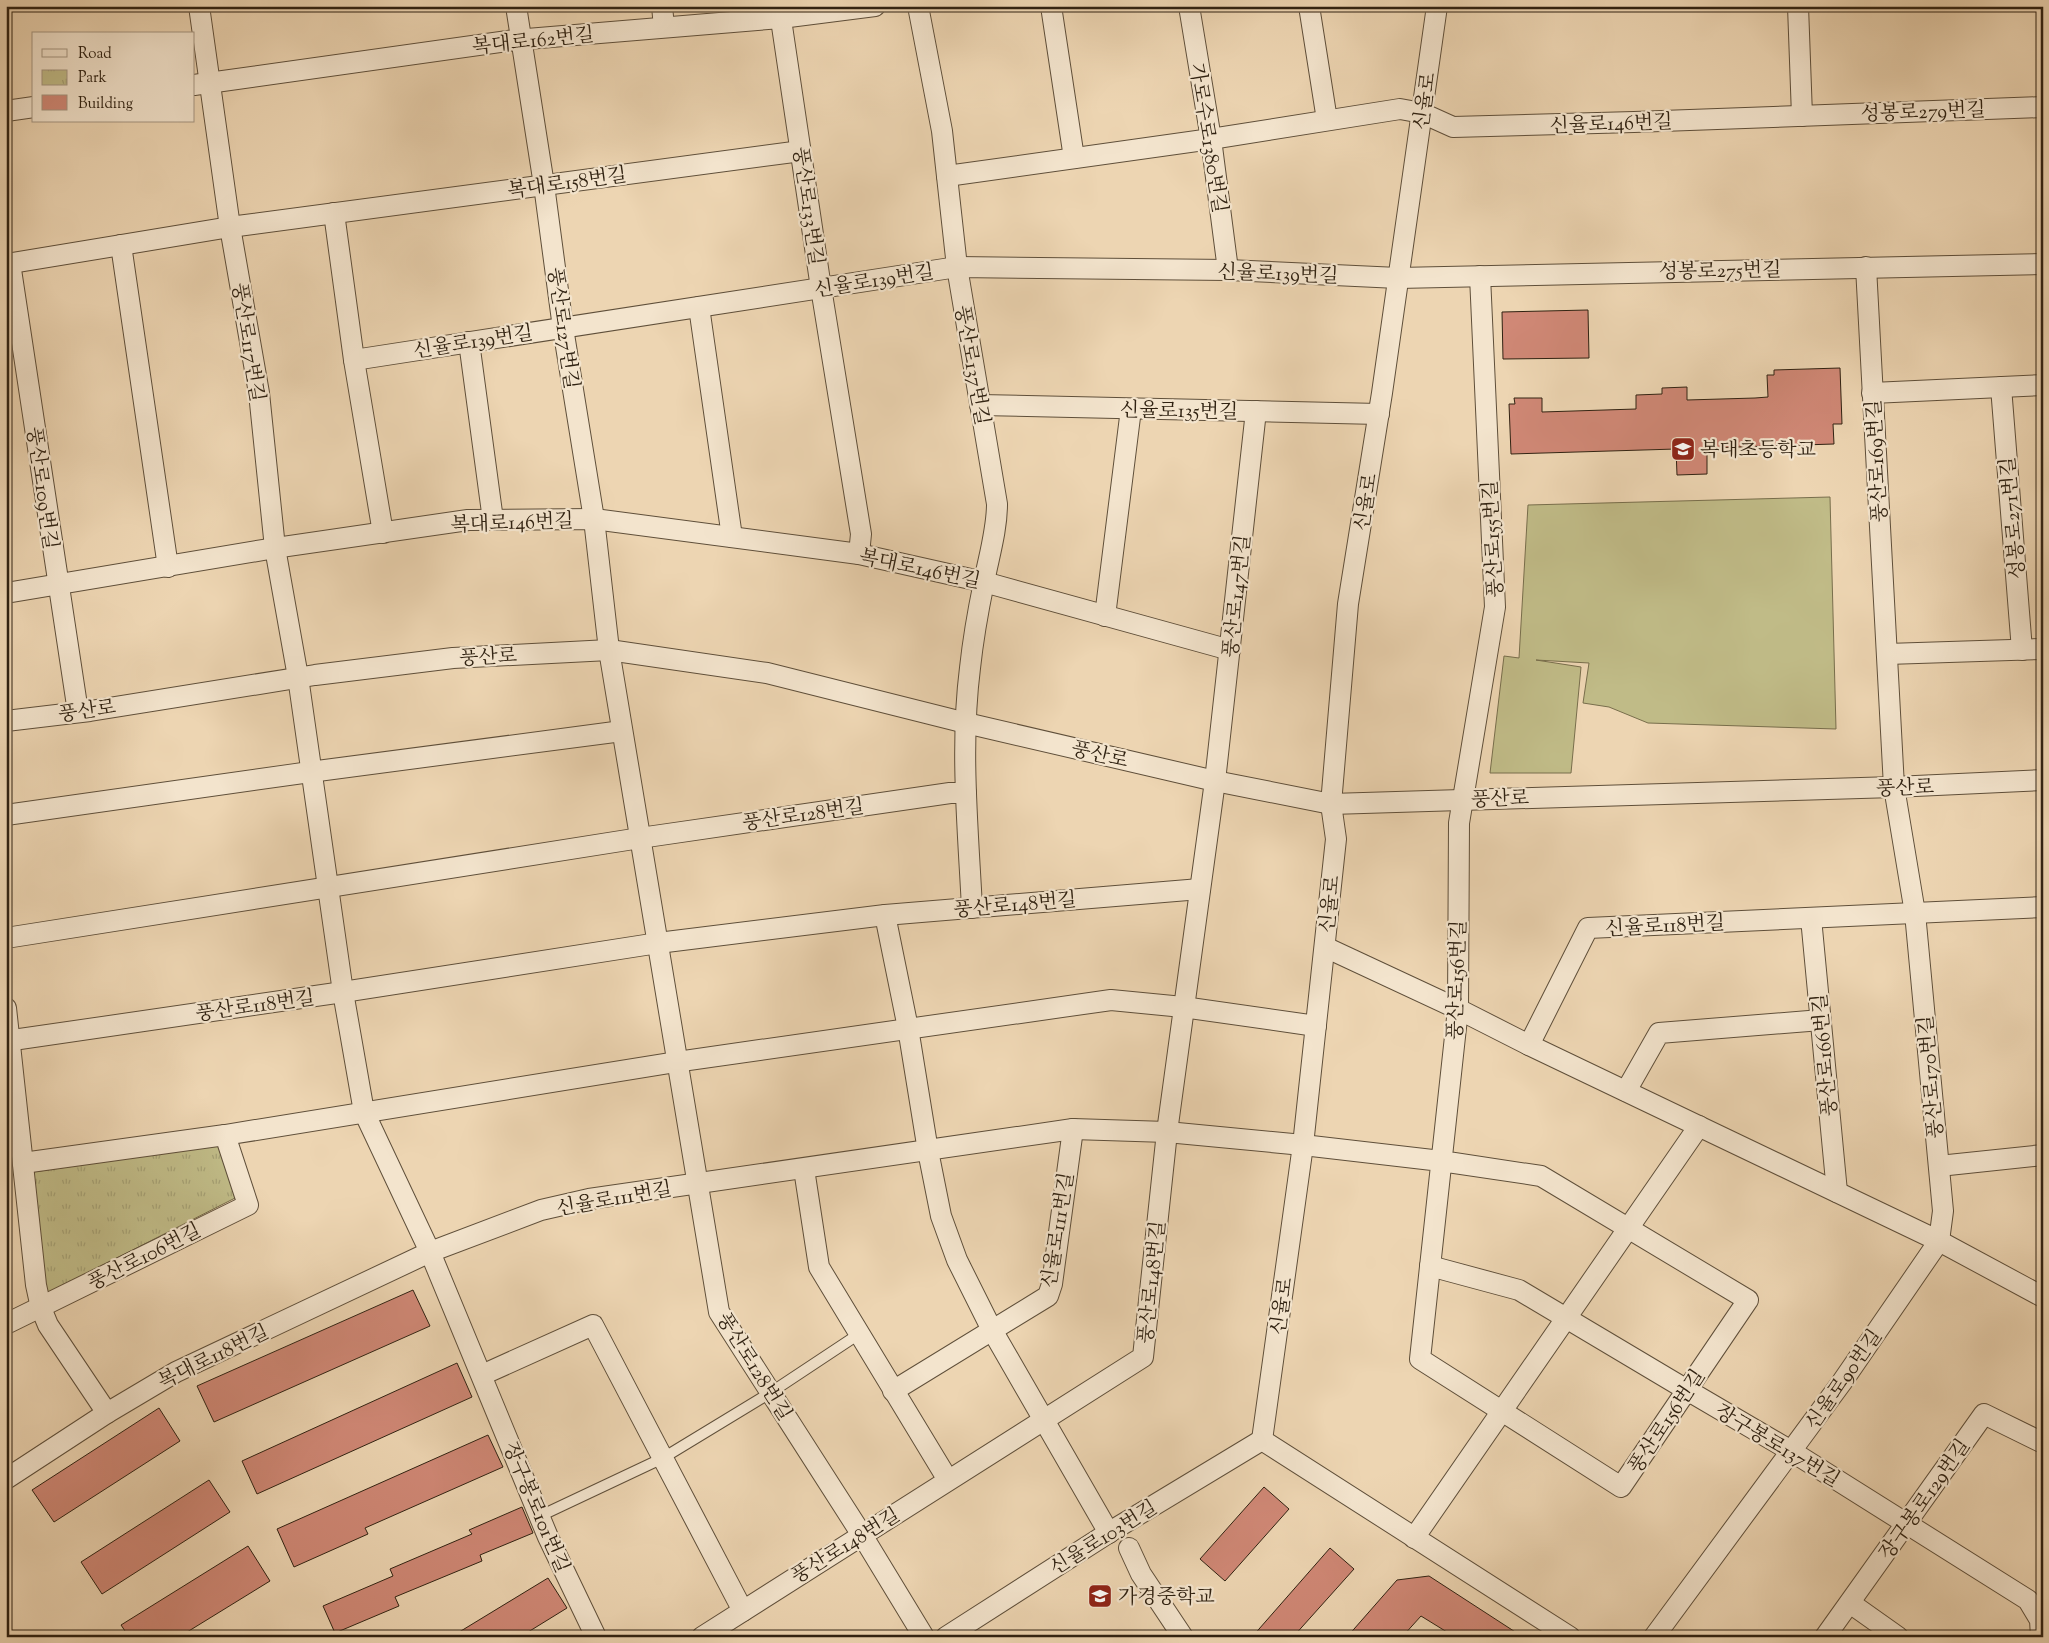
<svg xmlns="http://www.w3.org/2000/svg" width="2049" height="1643" viewBox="0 0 2049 1643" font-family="'Sorts Mill Goudy','Noto Serif KR',serif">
	<defs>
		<pattern id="park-tufts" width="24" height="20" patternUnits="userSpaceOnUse" patternTransform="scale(1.25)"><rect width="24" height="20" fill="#c0bb87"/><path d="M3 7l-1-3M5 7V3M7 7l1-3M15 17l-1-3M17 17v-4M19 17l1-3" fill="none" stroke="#a5a074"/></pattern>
	</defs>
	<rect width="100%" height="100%" fill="#edd5b2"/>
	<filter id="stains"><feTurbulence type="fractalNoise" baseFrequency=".004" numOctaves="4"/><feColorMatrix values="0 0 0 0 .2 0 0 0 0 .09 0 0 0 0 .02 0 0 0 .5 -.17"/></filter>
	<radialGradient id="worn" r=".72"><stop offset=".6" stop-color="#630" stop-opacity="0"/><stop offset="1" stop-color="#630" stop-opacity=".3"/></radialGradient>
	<!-- park -->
	<path fill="url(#park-tufts)" stroke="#786e4c" d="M220,1145L237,1197L46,1294L33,1172Z"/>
	<!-- pitch -->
	<path fill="#c0bb87" stroke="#786e4c" d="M1830,497L1836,729L1648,723L1609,707L1583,703L1589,663L1536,660L1581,667L1571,773H1490L1504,656L1519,658L1528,505Z"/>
	<!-- building -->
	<g fill="#d08876" stroke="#302212">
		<path d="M1588,310L1589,358L1503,359L1502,312Z"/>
		<path d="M1840,368L1842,424H1833L1834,444L1707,448V474L1677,475L1676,449L1511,454L1509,404H1515L1514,398H1542V412L1636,409V395L1662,394V388L1687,387V400L1755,398L1768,397L1767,375H1774V370Z"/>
		<path d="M413,1290L430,1326L214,1422L197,1386Z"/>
		<path d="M457,1363L472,1397L257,1494L242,1461Z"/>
		<path d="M159,1408L180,1441L54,1522L32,1490Z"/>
		<path d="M488,1435L503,1467L365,1528L368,1534L294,1567L277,1529Z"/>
		<path d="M209,1480L230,1512L102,1594L81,1562Z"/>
		<path d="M1264,1487L1289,1509L1225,1581L1200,1559Z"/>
		<path d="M522,1507L533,1533L480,1555L482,1561L395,1597L399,1606L335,1633L323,1606L393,1576L390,1569L472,1534L469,1530Z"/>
		<path d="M248,1546L270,1581L179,1637H129L121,1625Z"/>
		<path d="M1330,1548L1354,1569L1293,1637H1252Z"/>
		<path d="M1429,1576L1523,1637H1455L1421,1616L1402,1637H1347L1397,1580Z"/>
		<path d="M548,1578L567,1608L520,1637H451Z"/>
	</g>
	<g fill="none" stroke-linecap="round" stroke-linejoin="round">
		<defs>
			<path id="service" d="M540,1516L663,1458L770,1393L859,1334"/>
			<g id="minor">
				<path d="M199,6L230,227L259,393L275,548L298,677L343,992L364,1112L430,1252L548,1537L596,1637"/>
				<path d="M516,6L544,185L563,328L594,519L609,650L719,1312L862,1535L924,1637"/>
				<path d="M662,6L664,27"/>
				<path d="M779,6L821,288L861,534L859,554"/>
				<path d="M918,6L942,131L957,267L997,504C997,530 989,556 984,582C978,611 973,640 970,668C960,747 968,829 972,908"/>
				<path d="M1051,6L1074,158"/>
				<path d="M1189,6L1211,139L1228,270"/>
				<path d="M1309,6L1327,120"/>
				<path d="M1798,6L1802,116"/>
				<path d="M194,85L515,40L781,18L875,6"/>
				<path d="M6,111L34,107"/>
				<path d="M947,176L1211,139L1400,109L1422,113L1453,127L1634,122L2043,107"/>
				<path d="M334,213L354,360L383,533"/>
				<path d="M121,245L168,567"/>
				<path d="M10,263L78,712"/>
				<path d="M6,264L230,227L801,151"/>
				<path d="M699,307L732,537"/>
				<path d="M469,342L493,520"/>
				<path d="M354,360L957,267L1228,270L1398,278L2043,264"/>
				<path d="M2001,387L2022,650"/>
				<path d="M1872,393L2043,385"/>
				<path d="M980,405L1379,414"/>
				<path d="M6,593L275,548L468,520L594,519L859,554L984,582L1230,650"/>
				<path d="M1105,616L1131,409"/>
				<path d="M1887,654L2043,649"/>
				<path d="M6,721L90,711L315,675L453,658L609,650L767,673L966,723L1215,781L1331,804L1894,787L2043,780"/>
				<path d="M6,815L310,772L622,731"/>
				<path d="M885,915L908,1028L928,1151L941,1216L957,1260L992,1330L1109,1533"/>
				<path d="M1811,918L1837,1192"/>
				<path d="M6,938L640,838L950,793H966"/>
				<path d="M1325,947L1458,1009L1529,1045L1939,1241L2043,1297"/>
				<path d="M6,1008L36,1285L41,1308L48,1325L107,1413"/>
				<path d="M6,1041L343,992L658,943L885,915L1200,889"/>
				<path d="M1529,1045L1588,928L2043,907"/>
				<path d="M1626,1091L1659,1033L1821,1020"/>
				<path d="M23,1163L225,1135L676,1062L1111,1000L1183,1007L1316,1026"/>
				<path d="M1939,1166L2043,1155"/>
				<path d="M804,1169L819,1267L948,1480"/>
				<path d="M1430,1266L1519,1290L1687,1390L1791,1451L2028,1600L2040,1620L2041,1637"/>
				<path d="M6,1324L248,1205L225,1135"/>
				<path d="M482,1375L593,1325L743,1611"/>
				<path d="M893,1391L1048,1296L1052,1284L1073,1129"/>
				<path d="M1262,1440L1303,1145L1336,839L1331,804L1348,604L1382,393L1437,6"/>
				<path d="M1262,1440L1570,1637"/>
				<path d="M6,1479L107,1413L176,1372L430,1252L541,1210L589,1199L1073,1129L1167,1132L1303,1145L1441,1161L1541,1176L1748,1300L1621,1487L1420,1359L1458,1009L1459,823L1495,607L1480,276"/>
				<path d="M1414,1538L1699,1126"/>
				<path d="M1129,1548L1141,1574L1183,1637"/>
				<path d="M1850,1603L1898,1637"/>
				<path d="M702,1637L1143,1357L1167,1132L1215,781L1256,411"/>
				<path d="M946,1637L1113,1530L1262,1440"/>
				<path d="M1654,1637L1842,1382L1939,1241L1943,1211L1915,913L1894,787L1866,267"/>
				<path d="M1825,1637L1984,1414L2043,1443"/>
			</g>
		</defs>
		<!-- service casing -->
		<use href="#service" stroke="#5f4f3a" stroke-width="12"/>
		<!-- minor casing -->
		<use href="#minor" stroke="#5f4f3a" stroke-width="22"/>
		<!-- service -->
		<use href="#service" stroke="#f3e4cd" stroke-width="10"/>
		<!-- minor -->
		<use href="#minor" stroke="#f3e4cd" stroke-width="20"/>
	</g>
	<!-- icons -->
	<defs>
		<symbol id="school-square" viewBox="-11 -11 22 22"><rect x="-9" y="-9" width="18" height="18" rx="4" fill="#8f2418" stroke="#f3e4cd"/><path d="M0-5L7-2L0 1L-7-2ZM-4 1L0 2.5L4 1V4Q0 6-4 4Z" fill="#fff"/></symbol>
	</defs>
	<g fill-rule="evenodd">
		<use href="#school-square" x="1669" y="435" width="28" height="28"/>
		<use href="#school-square" x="1086" y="1582" width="28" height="28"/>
	</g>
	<g text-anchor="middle" stroke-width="4.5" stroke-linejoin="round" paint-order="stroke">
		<!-- street labels -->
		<g font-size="20" fill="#302212" stroke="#f3e4cd">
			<text transform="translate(533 40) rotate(-6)" y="7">복대로162번길</text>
			<text transform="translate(1424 101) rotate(-82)" y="7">신율로</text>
			<text transform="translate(1923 111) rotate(-2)" y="7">성봉로279번길</text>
			<text transform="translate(1611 123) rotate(-2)" y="7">신율로146번길</text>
			<text transform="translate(1209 138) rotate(81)" y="7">가로수로1380번길</text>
			<text transform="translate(567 182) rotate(-8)" y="7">복대로158번길</text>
			<text transform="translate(809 206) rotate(82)" y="7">풍산로133번길</text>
			<text transform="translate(1720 270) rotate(-1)" y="7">성봉로275번길</text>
			<text transform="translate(1278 273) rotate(2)" y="7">신율로139번길</text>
			<text transform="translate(874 280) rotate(-9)" y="7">신율로139번길</text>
			<text transform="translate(564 328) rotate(82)" y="7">풍산로127번길</text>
			<text transform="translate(473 341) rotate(-9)" y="7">신율로139번길</text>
			<text transform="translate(249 342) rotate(81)" y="7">풍산로117번길</text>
			<text transform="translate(973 365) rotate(80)" y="7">풍산로137번길</text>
			<text transform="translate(1179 410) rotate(1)" y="7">신율로135번길</text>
			<text transform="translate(1876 461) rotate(-93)" y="7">풍산로169번길</text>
			<text transform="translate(43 488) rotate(82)" y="7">풍산로109번길</text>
			<text transform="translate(1365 502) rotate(-81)" y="7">신율로</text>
			<text transform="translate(2012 518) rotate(-95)" y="7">성봉로271번길</text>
			<text transform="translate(512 522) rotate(-2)" y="7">복대로146번길</text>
			<text transform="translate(1492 539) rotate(-93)" y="7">풍산로155번길</text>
			<text transform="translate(920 568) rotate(12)" y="7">복대로146번길</text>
			<text transform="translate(1236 596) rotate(-84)" y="7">풍산로147번길</text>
			<text transform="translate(488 656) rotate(-3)" y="7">풍산로</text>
			<text transform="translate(87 710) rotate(-8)" y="7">풍산로</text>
			<text transform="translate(1100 754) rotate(13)" y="7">풍산로</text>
			<text transform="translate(1905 787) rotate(-2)" y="7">풍산로</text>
			<text transform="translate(1500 798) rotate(-2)" y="7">풍산로</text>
			<text transform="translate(803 814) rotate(-8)" y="7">풍산로128번길</text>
			<text transform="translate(1015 904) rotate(-5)" y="7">풍산로148번길</text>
			<text transform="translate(1329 904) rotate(-84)" y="7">신율로</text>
			<text transform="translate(1665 925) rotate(-3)" y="7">신율로118번길</text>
			<text transform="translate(1456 980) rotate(-88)" y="7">풍산로156번길</text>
			<text transform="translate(255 1005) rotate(-8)" y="7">풍산로118번길</text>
			<text transform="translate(1824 1055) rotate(-95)" y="7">풍산로166번길</text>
			<text transform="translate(1930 1077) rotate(-95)" y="7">풍산로170번길</text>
			<text transform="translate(614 1198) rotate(-10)" y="7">신율로111번길</text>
			<text transform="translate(1057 1230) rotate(-81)" y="7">신율로111번길</text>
			<text transform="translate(144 1256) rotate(-27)" y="7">풍산로106번길</text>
			<text transform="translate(1151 1282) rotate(-84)" y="7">풍산로148번길</text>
			<text transform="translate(1281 1306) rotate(-82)" y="7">신율로</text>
			<text transform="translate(213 1356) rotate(-26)" y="7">복대로118번길</text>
			<text transform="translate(755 1366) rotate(58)" y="7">풍산로128번길</text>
			<text transform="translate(1843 1379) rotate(-55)" y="7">신율로90번길</text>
			<text transform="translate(1666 1421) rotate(-56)" y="7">풍산로156번길</text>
			<text transform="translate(1778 1445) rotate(31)" y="7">장구봉로137번길</text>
			<text transform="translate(1924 1499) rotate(-55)" y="7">장구봉로129번길</text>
			<text transform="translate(537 1507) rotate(67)" y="7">장구봉로101번길</text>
			<text transform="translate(1103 1537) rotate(-32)" y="7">신율로103번길</text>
			<text transform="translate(845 1545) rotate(-32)" y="7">풍산로148번길</text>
		</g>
		<!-- poi labels -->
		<g font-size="20" fill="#302212" stroke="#f3e4cd" text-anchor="start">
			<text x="1700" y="456">복대초등학교</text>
			<text x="1118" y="1603">가경중학교</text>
		</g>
	</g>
	<!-- margin -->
	<rect width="2049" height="1643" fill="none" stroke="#edd5b2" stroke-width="25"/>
	<rect x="8" y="8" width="2034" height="1628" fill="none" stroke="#302212" stroke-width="2.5"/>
	<rect x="12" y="12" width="2024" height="1618" fill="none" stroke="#302212"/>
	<!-- legend -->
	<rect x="32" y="32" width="162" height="90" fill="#f3e4cd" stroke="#a59682"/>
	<rect x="42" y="49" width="25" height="8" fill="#f3e4cd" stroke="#a59682"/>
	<text x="78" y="58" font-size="15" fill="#302212">Road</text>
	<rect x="42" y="70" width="25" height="15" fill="url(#park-tufts)" stroke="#a59682"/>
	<text x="78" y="82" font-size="15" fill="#302212">Park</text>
	<rect x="42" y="95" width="25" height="15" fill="#d08876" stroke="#a59682"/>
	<text x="78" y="108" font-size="15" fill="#302212">Building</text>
	<rect width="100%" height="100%" filter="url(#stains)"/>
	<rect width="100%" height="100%" fill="url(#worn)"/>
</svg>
